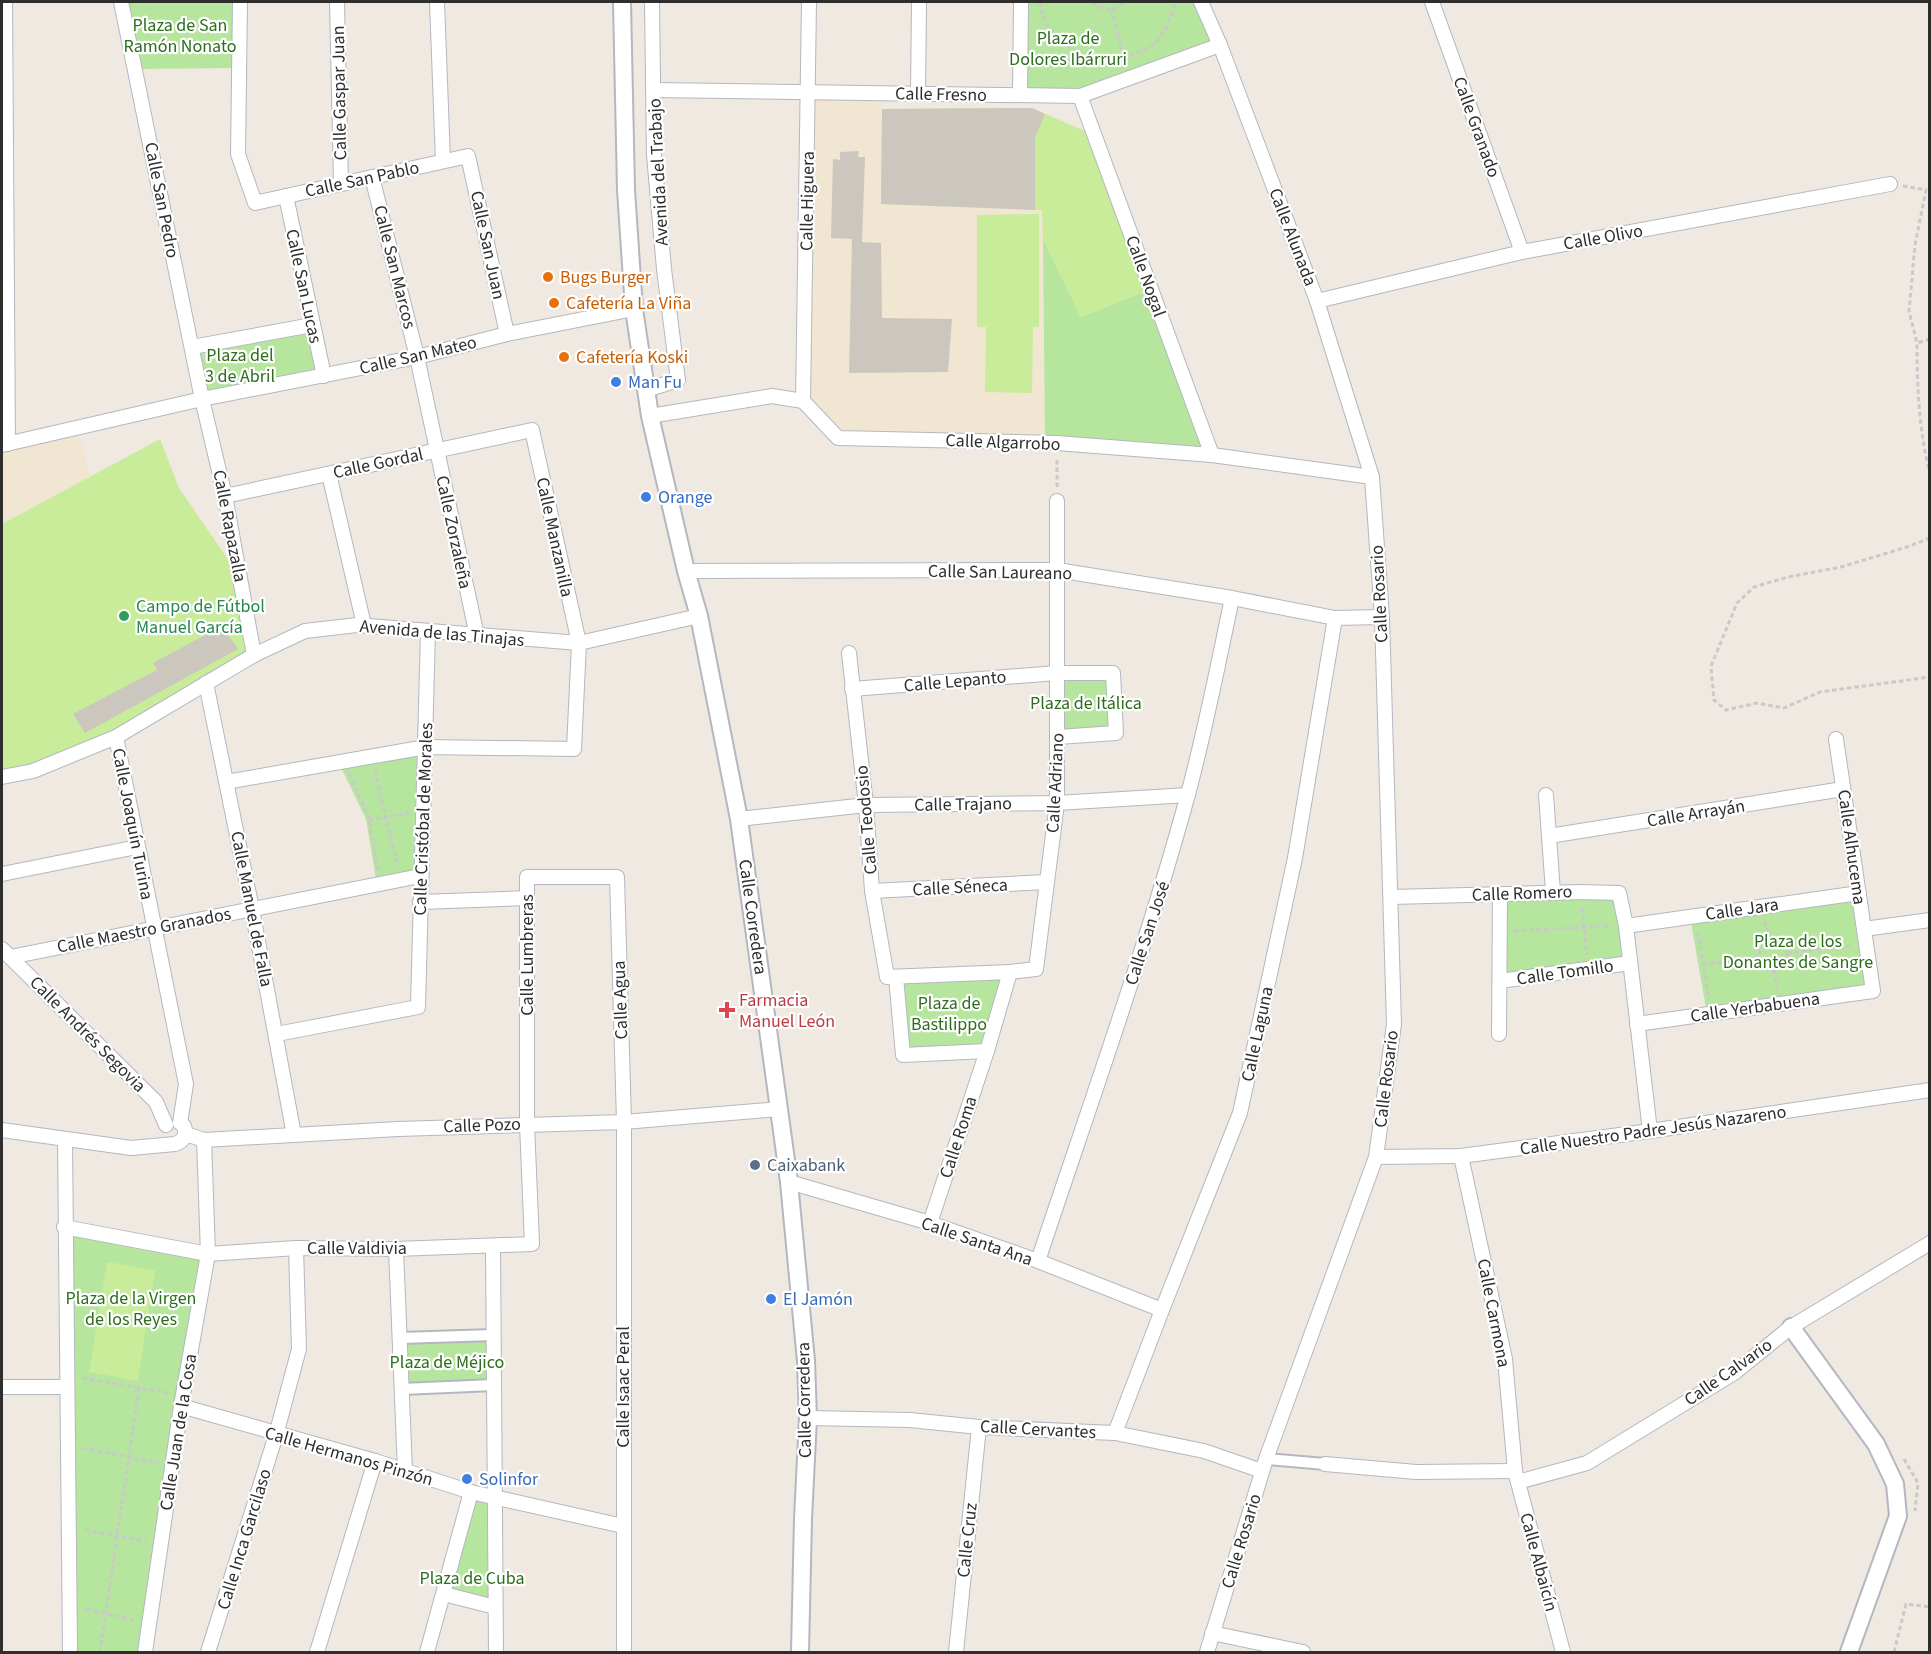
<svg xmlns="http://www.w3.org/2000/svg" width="1931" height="1654" viewBox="0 0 1931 1654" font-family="'Source Sans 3',sans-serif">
	<rect width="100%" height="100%" fill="#efe9e1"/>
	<!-- education -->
	<g fill="#f0e6d1">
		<path d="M809,92L881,93V204L1043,210L1045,442L838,438L803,401Z"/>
		<path d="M77,428L90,477L2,524V445Z"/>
	</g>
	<!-- green -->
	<g fill="#b6e59e">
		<path d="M121,2H240L239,68L135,69Z"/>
		<path d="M1021,2H1201L1220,45L1080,96L1020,95Z"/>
		<path d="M1043,239L1081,317L1151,289L1212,455L1045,442Z"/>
		<path d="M312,325L324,376L202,399L192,347Z"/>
		<path d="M1057,673H1113L1116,733L1058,737Z"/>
		<path d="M426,747L420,876L377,885L366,819L339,763Z"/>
		<path d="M1619,893L1630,963L1500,981V894Z"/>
		<path d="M1859,893L1873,991L1707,1014L1690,917Z"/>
		<path d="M1010,972L987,1051L903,1055L896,977Z"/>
		<path d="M64,1227L208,1254L145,1652H70Z"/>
		<path d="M493,1335L494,1385L402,1389L400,1338Z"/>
		<path d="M471,1492L494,1498L495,1607L444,1594Z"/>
	</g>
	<!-- pitch -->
	<g fill="#c9ec9a">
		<path d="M1032,108L1094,135L1151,289L1081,317L1043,239L1042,210L881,204L882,109Z"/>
		<path d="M1039,214V327H1033L1032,393L985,392L986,327H977V215Z"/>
		<path d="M160,439L179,488L240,577L254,655L116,737L2,777V524Z"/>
		<path d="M107,1262L155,1270L138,1381L89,1372Z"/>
	</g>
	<!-- building -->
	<g fill="#cbc7bf">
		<path d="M1032,108L1045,114L1035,138V210L881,204L882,109Z"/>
		<path d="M859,151L858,157H865L862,242L881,243L882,318L952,319L948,372L849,373L852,239L831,238L833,159L840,160V152Z"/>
		<path d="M222,626L238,649L85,733L73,714L157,670L153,663Z"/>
	</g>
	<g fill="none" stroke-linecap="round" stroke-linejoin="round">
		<defs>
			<g id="pedestrian">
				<path d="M400,1338L493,1335"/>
				<path d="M402,1389L494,1385"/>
				<path d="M1266,1459L1325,1464"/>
			</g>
			<g id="minor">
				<path d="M5,2L8,444"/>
				<path d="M121,2L202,399L225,496L254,655"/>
				<path d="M240,2L238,154L255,203L468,156L507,334"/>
				<path d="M337,2L341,184"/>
				<path d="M437,2L443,161"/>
				<path d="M1201,2L1220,45L1317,301L1372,477L1382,617L1394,1024L1376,1157L1266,1459L1207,1652"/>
				<path d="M1432,2L1522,252"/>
				<path d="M653,90L1080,96L1220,45"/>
				<path d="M918,94L919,2"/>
				<path d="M1020,95L1021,2"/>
				<path d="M1080,96L1212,455"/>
				<path d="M372,177L417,357L477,636"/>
				<path d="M286,196L324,376"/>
				<path d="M1317,301L1522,252L1890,184"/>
				<path d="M192,347L312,325"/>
				<path d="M646,390L678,380L664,269L654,155L652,2"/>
				<path d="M803,401L809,2"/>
				<path d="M650,416L772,396L803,401L838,438L1057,443L1212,455L1372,477"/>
				<path d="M2,445L202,399L417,357L507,334L634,309"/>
				<path d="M329,474L364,625"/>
				<path d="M225,496L532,430L579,643L574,749L426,747L226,782"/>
				<path d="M686,571L1057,570L1232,598L1335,618L1382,617"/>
				<path d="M849,653L866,805L872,891L887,977L1010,972L987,1051L903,1055L896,977"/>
				<path d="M206,683L252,909L294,1135"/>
				<path d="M852,689L1057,673H1113L1116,733L1058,737"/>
				<path d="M116,737L186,1084L180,1123"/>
				<path d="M2,777L33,771L116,737L254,655L305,631L357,625L579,643L699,616"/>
				<path d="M1546,795L1553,892"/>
				<path d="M739,819L866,805L1057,803L1188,795"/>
				<path d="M1549,836L1843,789"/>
				<path d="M2,874L137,847"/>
				<path d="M872,891L1047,882"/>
				<path d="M1391,897L1580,892L1619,893L1626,926L1650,1131"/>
				<path d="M420,902L527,898"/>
				<path d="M1626,926L1859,893"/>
				<path d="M1864,929L1930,920"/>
				<path d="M2,949L156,1102L166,1125"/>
				<path d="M10,957L420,876"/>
				<path d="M1010,972L1036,969L1057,803V501"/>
				<path d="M1500,981L1630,963"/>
				<path d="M1637,1024L1873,991L1836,739"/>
				<path d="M277,1034L418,1007L428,631"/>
				<path d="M1499,1034L1500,894"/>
				<path d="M2,1130L131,1148L175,1144C184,1141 187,1135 184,1126"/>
				<path d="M186,1134L204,1140L398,1129L624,1122L779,1109"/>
				<path d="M65,1139L70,1652"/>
				<path d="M1461,1156L1505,1359L1515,1471L1563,1652"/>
				<path d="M1376,1157L1461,1156L1650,1131L1930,1090"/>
				<path d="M789,1182L930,1223L1038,1261L1162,1310"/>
				<path d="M930,1223L987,1051"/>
				<path d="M64,1227L208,1254L296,1248L396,1249L532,1244L527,1124V877H617L624,1122V1652"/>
				<path d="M493,1247L496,1652"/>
				<path d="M396,1249L405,1471"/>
				<path d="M1038,1261C1089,1107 1144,954 1187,798C1205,732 1218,665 1232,598"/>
				<path d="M2,1387H66"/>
				<path d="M181,1406L375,1461L471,1492L623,1526"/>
				<path d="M808,1418L910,1420L979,1427L1115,1433L1204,1451L1262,1471"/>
				<path d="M1115,1433L1162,1310L1240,1113L1295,858L1335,618"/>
				<path d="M1325,1464L1416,1472L1515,1471"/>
				<path d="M1518,1482L1587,1463L1734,1373L1791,1327L1930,1243"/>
				<path d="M444,1594L495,1607"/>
				<path d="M1212,1633L1303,1652"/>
				<path d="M145,1652L181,1406L208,1254L204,1140"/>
				<path d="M208,1652L276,1435L299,1349L296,1248"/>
				<path d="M317,1652L375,1461"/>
				<path d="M427,1652L471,1492"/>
				<path d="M956,1652L979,1427"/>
			</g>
			<g id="tertiary">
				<path d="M622,2L626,190L634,309L650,416L686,571L699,616L739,819L789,1182L806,1361L808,1418L803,1519L800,1652"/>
				<path d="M1791,1327L1876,1444L1895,1484L1898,1516L1849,1652"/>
			</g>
		</defs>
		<!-- pedestrian casing -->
		<use href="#pedestrian" stroke="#b4b7c1" stroke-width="14"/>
		<!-- minor casing -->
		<use href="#minor" stroke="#b4b7c1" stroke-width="16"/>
		<!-- tertiary casing -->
		<use href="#tertiary" stroke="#b4b7c1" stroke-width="20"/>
		<!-- path -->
		<g stroke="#c9c9c9" stroke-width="3" stroke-dasharray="4.5 3" stroke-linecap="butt">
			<path d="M1040,2C1042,33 1076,60 1108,61C1119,61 1129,57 1139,52C1144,50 1151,47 1155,43C1166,32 1171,16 1176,2"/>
			<path d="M1093,2C1102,12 1114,12 1123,2"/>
			<path d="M1038,3L1048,2"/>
			<path d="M1112,9L1124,60"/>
			<path d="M1903,186L1926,190L1915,245L1909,311L1917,343"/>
			<path d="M1930,339L1917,343C1917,387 1919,431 1930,474"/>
			<path d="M1057,487V458"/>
			<path d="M1930,538L1907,547L1841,567L1788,577L1754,587L1737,603L1711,666L1714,700L1726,710L1757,703L1784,708L1820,692L1930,677"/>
			<path d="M375,771L398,867"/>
			<path d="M349,774L369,818L378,871"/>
			<path d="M369,820L409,813"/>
			<path d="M1582,908L1587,955"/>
			<path d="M1765,921L1769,942"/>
			<path d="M1514,931L1612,926"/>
			<path d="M1698,932L1709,1000"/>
			<circle cx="1773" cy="956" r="14"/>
			<path d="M1787,953L1850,946"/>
			<path d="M1703,965L1758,957"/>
			<path d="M1774,970L1777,989"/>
			<path d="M83,1378L168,1393"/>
			<path d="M83,1448L159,1463"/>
			<path d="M1904,1459L1918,1483L1915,1511"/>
			<path d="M85,1530L146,1541"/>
			<path d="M86,1609L135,1620"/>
			<path d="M100,1652L139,1388"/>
			<path d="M1894,1652L1906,1604L1930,1607"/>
		</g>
		<!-- pedestrian -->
		<use href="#pedestrian" stroke="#fff" stroke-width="10"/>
		<!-- minor -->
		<use href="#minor" stroke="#fff" stroke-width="14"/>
		<!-- tertiary -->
		<use href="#tertiary" stroke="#fff" stroke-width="16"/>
	</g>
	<!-- markers -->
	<g fill="#e8710a" stroke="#fff" stroke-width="2">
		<circle cx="548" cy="277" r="6"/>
		<circle cx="554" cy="303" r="6"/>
		<circle cx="564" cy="357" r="6"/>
	</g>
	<g fill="#3f7fe0" stroke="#fff" stroke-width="2">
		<circle cx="616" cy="382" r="6"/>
		<circle cx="646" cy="497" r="6"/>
		<circle cx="771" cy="1299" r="6"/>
		<circle cx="467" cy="1479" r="6"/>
	</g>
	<circle fill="#2e9e5b" stroke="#fff" stroke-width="2" cx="124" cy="616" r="6"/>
	<path fill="#e0444e" stroke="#fff" stroke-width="2" d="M724 1001h6v6h6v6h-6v6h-6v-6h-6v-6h6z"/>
	<circle fill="#5c6f8a" stroke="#fff" stroke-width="2" cx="755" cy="1165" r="6"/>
	<g text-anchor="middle" stroke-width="4.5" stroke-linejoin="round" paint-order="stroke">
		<!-- park labels -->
		<g font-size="18" fill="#2c6e1b" stroke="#fff">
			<text x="180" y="31">Plaza de San<tspan x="180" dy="21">Ramón Nonato</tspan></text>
			<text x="1068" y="44">Plaza de<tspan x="1068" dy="21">Dolores Ibárruri</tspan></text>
			<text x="240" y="361">Plaza del<tspan x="240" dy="21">3 de Abril</tspan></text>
			<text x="1086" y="709">Plaza de Itálica</text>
			<text x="1798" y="947">Plaza de los<tspan x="1798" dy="21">Donantes de Sangre</tspan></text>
			<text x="949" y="1009">Plaza de<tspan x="949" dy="21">Bastilippo</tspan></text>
			<text x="131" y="1304">Plaza de la Virgen<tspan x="131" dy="21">de los Reyes</tspan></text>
			<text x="447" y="1368">Plaza de Méjico</text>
			<text x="472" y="1584">Plaza de Cuba</text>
		</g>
		<!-- street labels -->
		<g font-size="18" fill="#2e2e2e" stroke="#fff">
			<text transform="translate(339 93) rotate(-91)" y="6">Calle Gaspar Juan</text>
			<text transform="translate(941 94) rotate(1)" y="6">Calle Fresno</text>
			<text transform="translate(1477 127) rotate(70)" y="6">Calle Granado</text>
			<text transform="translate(658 172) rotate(-93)" y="6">Avenida del Trabajo</text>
			<text transform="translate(362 179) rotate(-12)" y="6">Calle San Pablo</text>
			<text transform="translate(162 200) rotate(79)" y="6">Calle San Pedro</text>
			<text transform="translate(807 201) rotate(-89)" y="6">Calle Higuera</text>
			<text transform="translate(1293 237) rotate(69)" y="6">Calle Alunada</text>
			<text transform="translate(1603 237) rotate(-10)" y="6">Calle Olivo</text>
			<text transform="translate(488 245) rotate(78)" y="6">Calle San Juan</text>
			<text transform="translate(395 267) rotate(76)" y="6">Calle San Marcos</text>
			<text transform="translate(1146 276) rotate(70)" y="6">Calle Nogal</text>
			<text transform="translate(304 286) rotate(78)" y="6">Calle San Lucas</text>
			<text transform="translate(418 355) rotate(-13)" y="6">Calle San Mateo</text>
			<text transform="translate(1003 442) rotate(2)" y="6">Calle Algarrobo</text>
			<text transform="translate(378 463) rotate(-12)" y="6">Calle Gordal</text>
			<text transform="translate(230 526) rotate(79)" y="6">Calle Rapazalla</text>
			<text transform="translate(454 532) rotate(78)" y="6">Calle Zorzaleña</text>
			<text transform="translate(555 537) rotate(78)" y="6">Calle Manzanilla</text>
			<text transform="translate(1000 572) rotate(1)" y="6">Calle San Laureano</text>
			<text transform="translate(1379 594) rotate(-93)" y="6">Calle Rosario</text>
			<text transform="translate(442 633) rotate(5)" y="6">Avenida de las Tinajas</text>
			<text transform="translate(955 681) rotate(-5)" y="6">Calle Lepanto</text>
			<text transform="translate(1055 783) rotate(-87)" y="6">Calle Adriano</text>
			<text transform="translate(963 804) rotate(-1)" y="6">Calle Trajano</text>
			<text transform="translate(1696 813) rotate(-9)" y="6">Calle Arrayán</text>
			<text transform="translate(423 819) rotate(-88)" y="6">Calle Cristóbal de Morales</text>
			<text transform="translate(866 820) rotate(-95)" y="6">Calle Teodosio</text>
			<text transform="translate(133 824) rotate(79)" y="6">Calle Joaquín Turina</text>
			<text transform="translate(1852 847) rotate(82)" y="6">Calle Alhucema</text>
			<text transform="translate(960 887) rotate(-3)" y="6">Calle Séneca</text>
			<text transform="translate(1522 893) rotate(-2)" y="6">Calle Romero</text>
			<text transform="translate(252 909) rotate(79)" y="6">Calle Manuel de Falla</text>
			<text transform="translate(1742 909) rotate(-8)" y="6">Calle Jara</text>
			<text transform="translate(753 917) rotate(82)" y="6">Calle Corredera</text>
			<text transform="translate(144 930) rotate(-11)" y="6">Calle Maestro Granados</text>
			<text transform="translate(1147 933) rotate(-72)" y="6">Calle San José</text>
			<text transform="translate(527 955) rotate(-90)" y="6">Calle Lumbreras</text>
			<text transform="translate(1565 972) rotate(-8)" y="6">Calle Tomillo</text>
			<text transform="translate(620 1000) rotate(-92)" y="6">Calle Agua</text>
			<text transform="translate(1755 1007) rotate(-8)" y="6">Calle Yerbabuena</text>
			<text transform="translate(88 1034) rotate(45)" y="6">Calle Andrés Segovia</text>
			<text transform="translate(1257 1034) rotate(-78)" y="6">Calle Laguna</text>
			<text transform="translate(1386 1079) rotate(-83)" y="6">Calle Rosario</text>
			<text transform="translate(482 1125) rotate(-2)" y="6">Calle Pozo</text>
			<text transform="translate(1653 1130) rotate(-8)" y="6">Calle Nuestro Padre Jesús Nazareno</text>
			<text transform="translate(958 1137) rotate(-72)" y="6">Calle Roma</text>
			<text transform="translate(977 1241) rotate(19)" y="6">Calle Santa Ana</text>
			<text x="357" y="1254">Calle Valdivia</text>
			<text transform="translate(1494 1313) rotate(79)" y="6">Calle Carmona</text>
			<text transform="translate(1728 1372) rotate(-35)" y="6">Calle Calvario</text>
			<text transform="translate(623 1387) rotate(-90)" y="6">Calle Isaac Peral</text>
			<text transform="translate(804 1400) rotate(-91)" y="6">Calle Corredera</text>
			<text transform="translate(1038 1429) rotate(3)" y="6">Calle Cervantes</text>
			<text transform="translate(178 1432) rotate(-81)" y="6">Calle Juan de la Cosa</text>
			<text transform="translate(349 1456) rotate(16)" y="6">Calle Hermanos Pinzón</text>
			<text transform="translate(244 1539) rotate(-73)" y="6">Calle Inca Garcilaso</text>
			<text transform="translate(967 1540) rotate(-84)" y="6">Calle Cruz</text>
			<text transform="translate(1241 1541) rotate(-73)" y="6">Calle Rosario</text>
			<text transform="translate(1539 1562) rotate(75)" y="6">Calle Albaicín</text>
		</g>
		<!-- food labels -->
		<g font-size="18" fill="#c56008" stroke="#fff" text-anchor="start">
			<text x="560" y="283">Bugs Burger</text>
			<text x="566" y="309">Cafetería La Viña</text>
			<text x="576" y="363">Cafetería Koski</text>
		</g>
		<!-- shop labels -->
		<g font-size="18" fill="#366cbe" stroke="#fff" text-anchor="start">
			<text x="628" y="388">Man Fu</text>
			<text x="658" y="503">Orange</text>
			<text x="783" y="1305">El Jamón</text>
			<text x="479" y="1485">Solinfor</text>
		</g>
		<!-- leisure labels -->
		<g font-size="18" fill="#27864d" stroke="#fff" text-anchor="start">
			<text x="136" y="612">Campo de Fútbol<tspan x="136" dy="21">Manuel García</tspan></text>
		</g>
		<!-- health labels -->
		<g font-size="18" fill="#be3a42" stroke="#fff" text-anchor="start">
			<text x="739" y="1006">Farmacia<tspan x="739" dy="21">Manuel León</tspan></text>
		</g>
		<!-- service labels -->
		<g font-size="18" fill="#4e5e75" stroke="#fff" text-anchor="start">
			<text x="767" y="1171">Caixabank</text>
		</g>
	</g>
	<!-- border -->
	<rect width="1931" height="1654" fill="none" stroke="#2e2e2e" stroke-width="6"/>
</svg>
